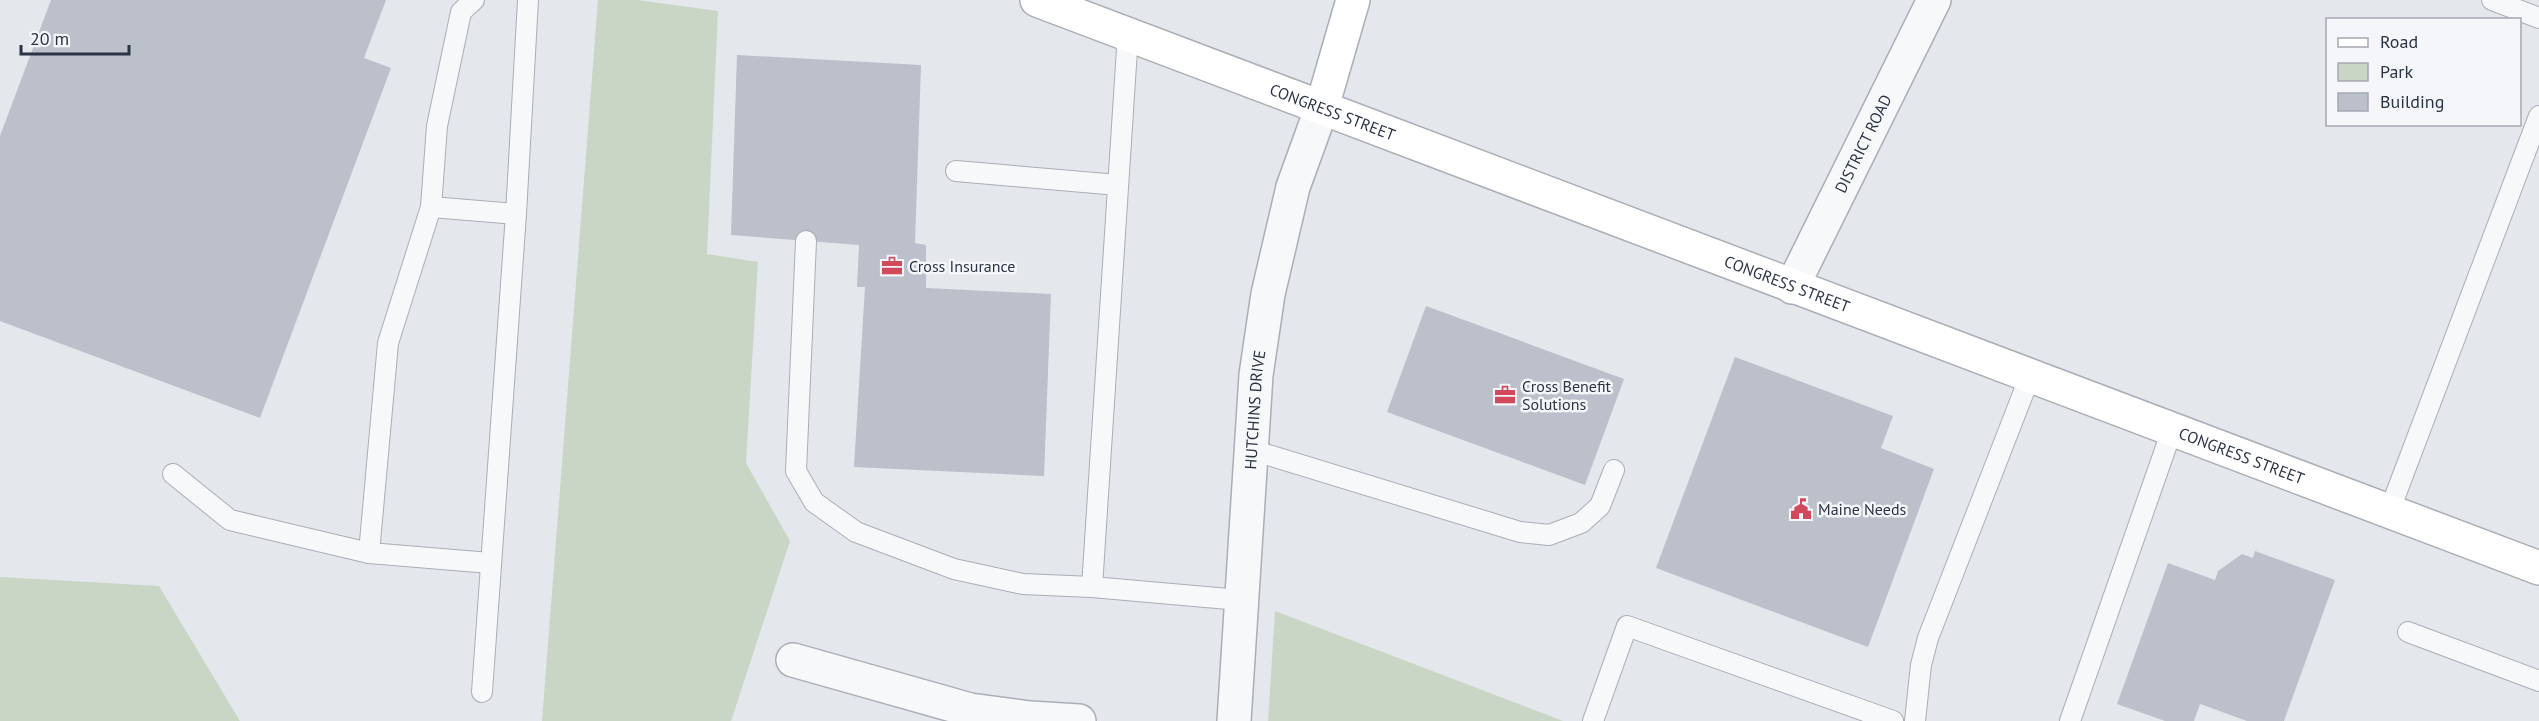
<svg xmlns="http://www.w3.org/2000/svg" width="2539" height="721" viewBox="0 0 2539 721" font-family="'PT Sans',sans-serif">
	<rect width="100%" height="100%" fill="#e4e7ec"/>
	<!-- green -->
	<g fill="#c9d6c5">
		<path d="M598,0H637L718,11L707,254L758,262L746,463L790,541L731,721H542Z"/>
		<path d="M0,577L159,586L240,721H0Z"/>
		<path d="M1275,611L1563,721H1268Z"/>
	</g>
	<!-- building -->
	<g fill="#bbc0ca">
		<path d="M51,0H386L364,58L391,68L260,418L0,321V136Z"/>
		<path d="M737,55L921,65L915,243L926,245V288L1051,294L1044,476L854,467L865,287H857L859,245L731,235Z"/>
		<path d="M1426,306L1624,379L1585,485L1387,412Z"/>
		<path d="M1735,357L1893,416L1881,448L1934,469L1868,647L1656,568Z"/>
		<path d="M2255,551L2335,580L2284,721H2247L2200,704L2194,721H2165L2117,704L2168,563L2215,580L2218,571L2242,554L2253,558Z"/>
	</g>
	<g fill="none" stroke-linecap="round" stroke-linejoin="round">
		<defs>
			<g id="lane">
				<path d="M474,0L461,12L437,126L431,207L388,343L369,553L490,563"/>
				<path d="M2492,0L2539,18"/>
				<path d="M956,171L1118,185"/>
				<path d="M431,207L516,214L528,0"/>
				<path d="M806,241L796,471L814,502L856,532L954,569L1023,584L1092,587L1240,600"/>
				<path d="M1252,450L1520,532L1549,535L1581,523L1600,506L1614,470"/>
				<path d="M173,474L230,520L369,553"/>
				<path d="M2389,512L2539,116"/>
				<path d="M1092,587L1128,34"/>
				<path d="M2408,632L2539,681"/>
				<path d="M482,692L516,214"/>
				<path d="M1593,721L1627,626L1893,721"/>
				<path d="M1915,721L1921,665L1928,638L2030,376"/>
				<path d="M2070,721L2172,430"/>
			</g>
			<g id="street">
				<path id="s1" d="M1792,287L1934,0"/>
				<path d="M793,660L970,710L1030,718L1079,721"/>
				<path id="s2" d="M1234,721L1256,375L1268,294L1293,187L1322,107"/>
			</g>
			<g id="secondary">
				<path id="s3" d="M1037,0L2539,568"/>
				<path d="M1322,107L1353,0"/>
			</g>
		</defs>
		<!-- lane casing -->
		<use href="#lane" stroke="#a9aeb7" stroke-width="22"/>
		<!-- street casing -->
		<use href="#street" stroke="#a9aeb7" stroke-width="36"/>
		<!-- secondary casing -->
		<use href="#secondary" stroke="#a9aeb7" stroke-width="36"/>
		<!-- lane -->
		<use href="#lane" stroke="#f7f8fa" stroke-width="20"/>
		<!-- street -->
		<use href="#street" stroke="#f7f8fa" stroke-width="33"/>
		<!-- secondary -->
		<use href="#secondary" stroke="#fff" stroke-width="33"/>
	</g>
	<!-- icons -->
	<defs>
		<symbol id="office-bare" viewBox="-9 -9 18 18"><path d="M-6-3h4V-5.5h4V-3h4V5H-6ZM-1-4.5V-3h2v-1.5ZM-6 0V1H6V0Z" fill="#d1495b" stroke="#f4f6f9" stroke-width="2.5" paint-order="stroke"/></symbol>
		<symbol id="civic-bare" viewBox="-9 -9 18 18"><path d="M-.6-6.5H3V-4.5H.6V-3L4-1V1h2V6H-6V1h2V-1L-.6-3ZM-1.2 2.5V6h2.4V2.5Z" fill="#d1495b" stroke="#f4f6f9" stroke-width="2.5" paint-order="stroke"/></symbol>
	</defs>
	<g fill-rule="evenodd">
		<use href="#office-bare" x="877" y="251" width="30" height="30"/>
		<use href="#office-bare" x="1490" y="380" width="30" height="30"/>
		<use href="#civic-bare" x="1786" y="494" width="30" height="30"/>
	</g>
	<g text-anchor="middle" stroke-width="5" stroke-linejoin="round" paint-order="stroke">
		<!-- street labels -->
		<g font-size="16" fill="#2b3445" stroke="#f4f6f9">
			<text dy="6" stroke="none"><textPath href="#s3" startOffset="316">CONGRESS STREET</textPath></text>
			<text dy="6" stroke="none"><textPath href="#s1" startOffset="160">DISTRICT ROAD</textPath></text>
			<text dy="6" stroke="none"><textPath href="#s3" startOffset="802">CONGRESS STREET</textPath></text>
			<text dy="6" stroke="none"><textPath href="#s2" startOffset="312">HUTCHINS DRIVE</textPath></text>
			<text dy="6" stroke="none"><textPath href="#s3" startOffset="1288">CONGRESS STREET</textPath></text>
		</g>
		<!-- poi labels -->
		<g font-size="16" fill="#2b3445" stroke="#f4f6f9" text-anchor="start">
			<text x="909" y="272">Cross Insurance</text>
			<text x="1522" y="392">Cross Benefit<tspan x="1522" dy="18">Solutions</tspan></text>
			<text x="1818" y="515">Maine Needs</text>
		</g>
	</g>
	<!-- legend -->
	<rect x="2326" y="18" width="195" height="108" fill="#f4f6f9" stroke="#a4a8b1" stroke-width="1.5"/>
	<rect x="2338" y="38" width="30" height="9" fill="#ffffff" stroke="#a4a8b1" stroke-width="1.5"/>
	<text x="2380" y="48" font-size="18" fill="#2b3445">Road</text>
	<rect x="2338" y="63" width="30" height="18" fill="#c9d6c5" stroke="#a4a8b1" stroke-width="1.5"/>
	<text x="2380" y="78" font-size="18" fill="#2b3445">Park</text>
	<rect x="2338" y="93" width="30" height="18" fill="#bbc0ca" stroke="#a4a8b1" stroke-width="1.5"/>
	<text x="2380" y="108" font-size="18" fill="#2b3445">Building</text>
	<!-- scale -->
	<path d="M21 45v9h108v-9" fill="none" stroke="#2b3445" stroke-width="3"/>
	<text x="30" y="45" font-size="18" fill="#2b3445" stroke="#f4f6f9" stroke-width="4.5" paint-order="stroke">20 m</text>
</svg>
